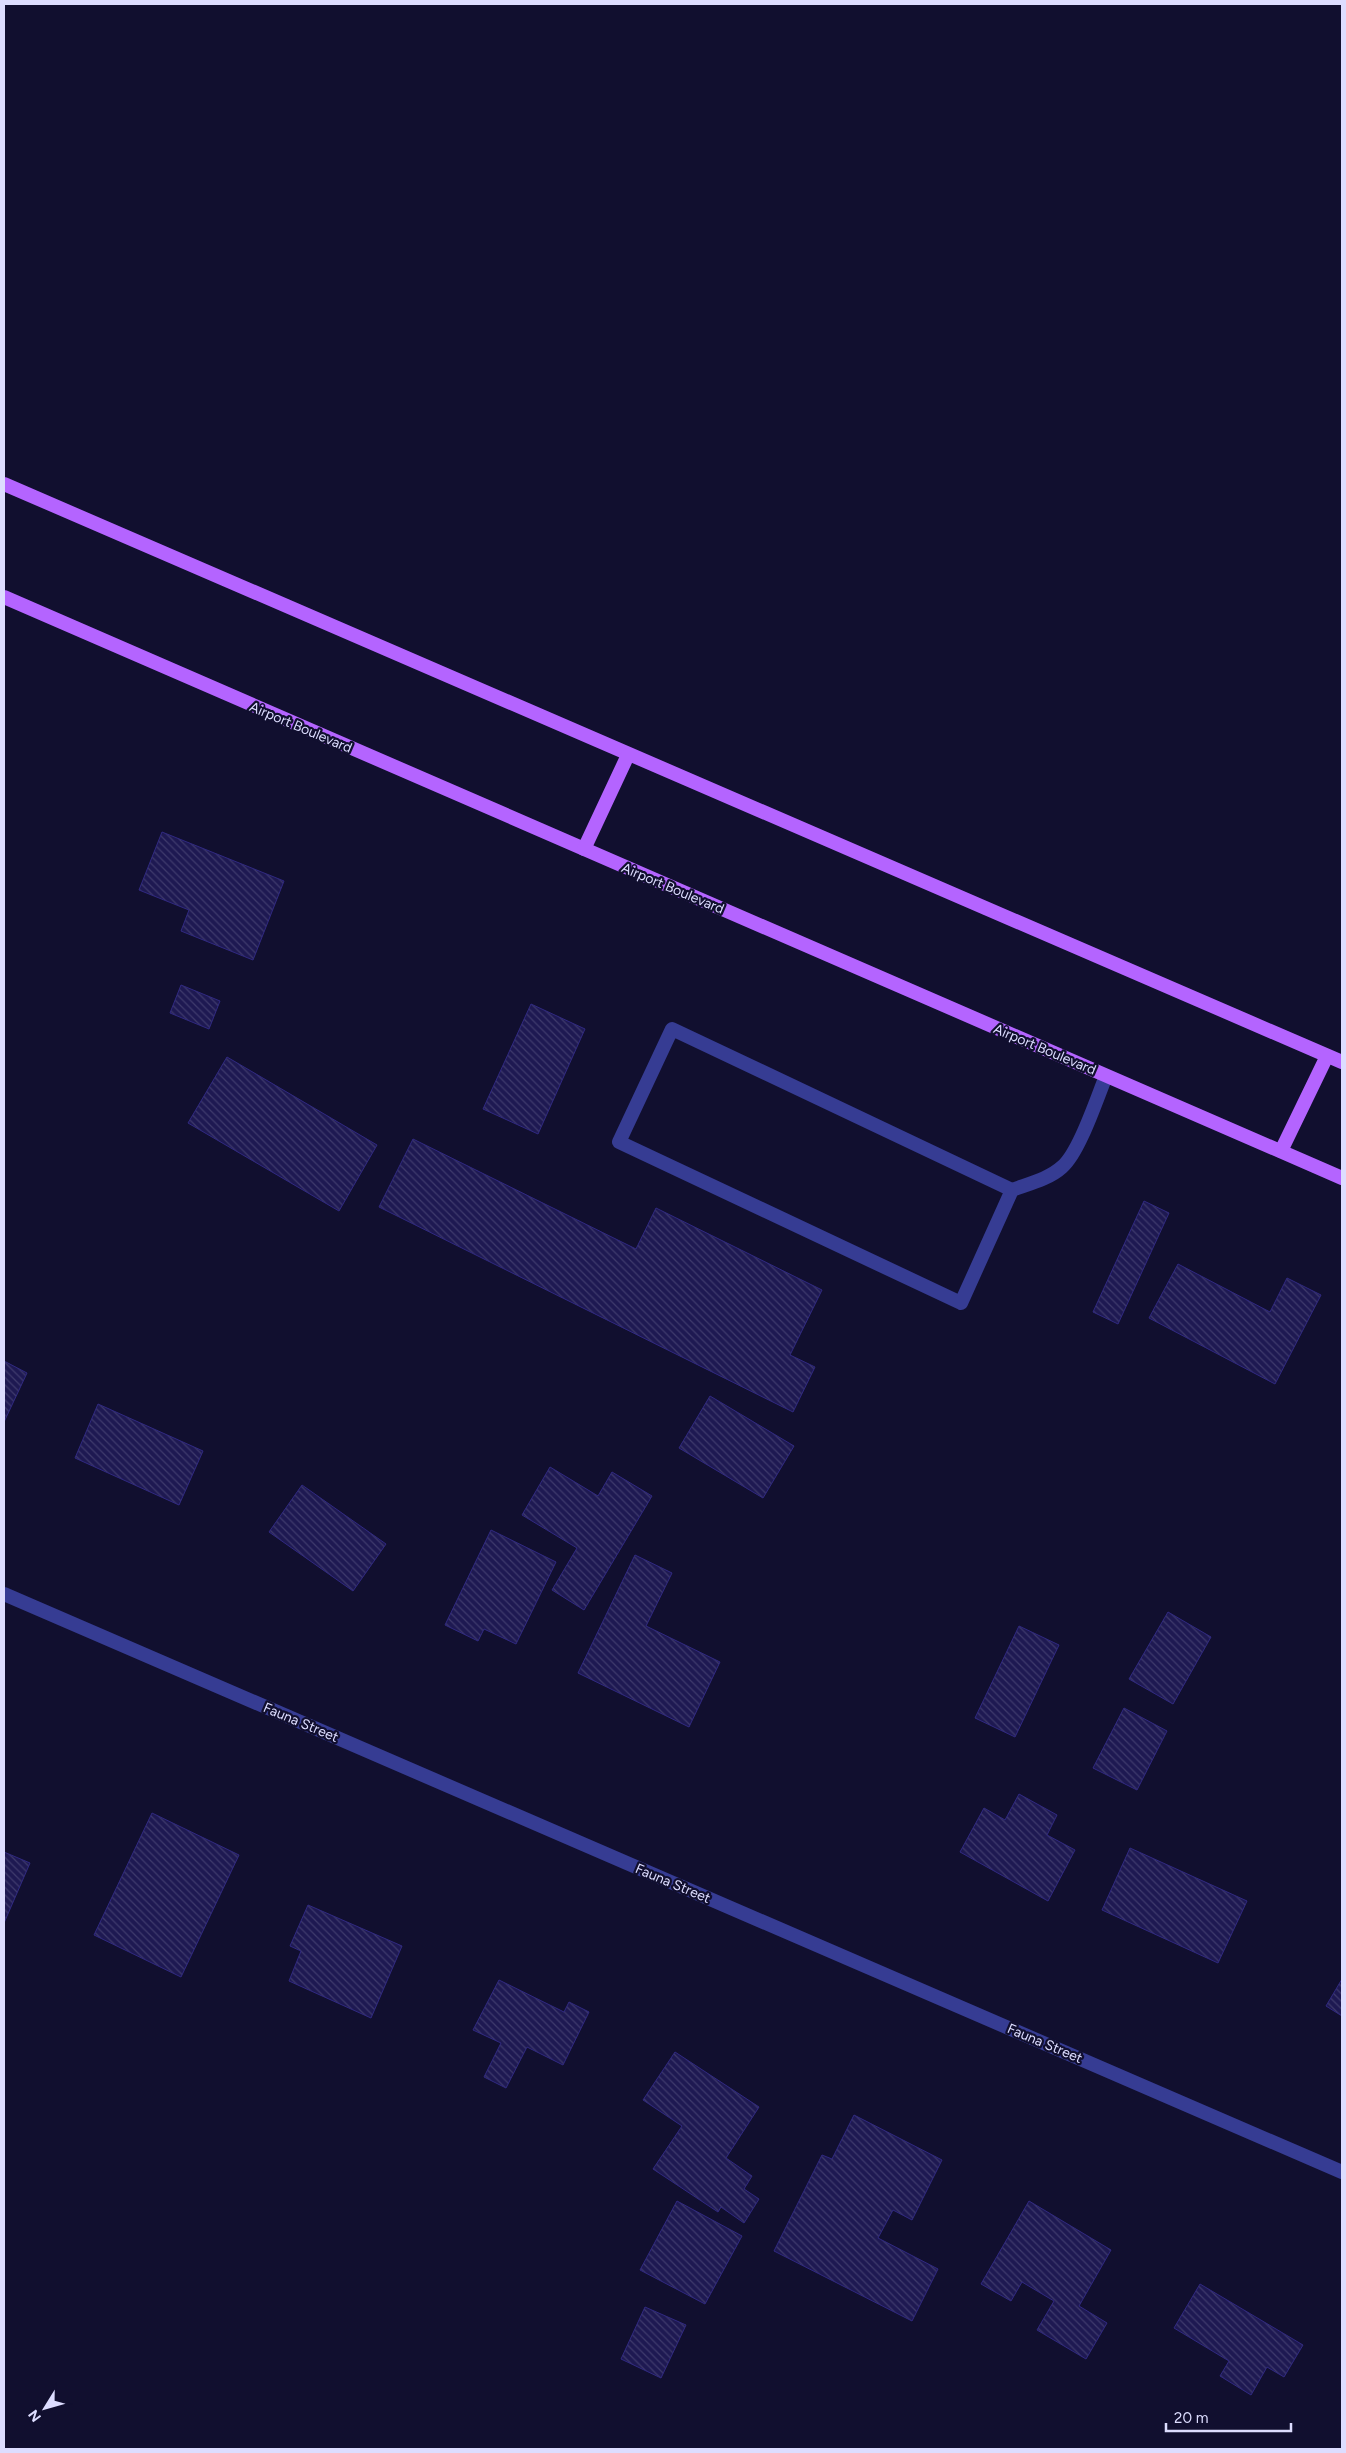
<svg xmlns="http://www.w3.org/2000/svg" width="1346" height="2453" viewBox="0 0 1346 2453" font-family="Figtree,sans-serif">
	<defs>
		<pattern id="building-back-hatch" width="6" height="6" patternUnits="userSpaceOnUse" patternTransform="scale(1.25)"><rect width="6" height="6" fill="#1e1952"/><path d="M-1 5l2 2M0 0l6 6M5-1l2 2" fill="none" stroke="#3e3a6c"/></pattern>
	</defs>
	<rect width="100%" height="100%" fill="#110f2f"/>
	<!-- building -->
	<g fill="url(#building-back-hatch)" stroke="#302981">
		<path d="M162,832L284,881L253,960L181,931L189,910L139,890Z"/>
		<path d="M181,985L220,1001L209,1029L170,1013Z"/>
		<path d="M531,1004L585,1029L538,1134L483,1109Z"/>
		<path d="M227,1057L377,1145L339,1211L188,1123Z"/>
		<path d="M413,1139L636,1249L656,1208L822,1290L790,1355L815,1367L793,1412L379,1207Z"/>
		<path d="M1144,1201L1169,1213L1118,1324L1093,1312Z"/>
		<path d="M1178,1264L1270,1312L1287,1278L1321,1295L1275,1384L1149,1318Z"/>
		<path d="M4,1361L27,1373L4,1422Z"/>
		<path d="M710,1396L794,1446L763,1498L679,1448Z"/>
		<path d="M98,1404L203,1451L179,1505L75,1458Z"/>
		<path d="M550,1467L598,1496L612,1472L652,1496L584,1610L552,1590L577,1548L522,1515Z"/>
		<path d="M302,1485L386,1544L353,1591L269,1532Z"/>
		<path d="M491,1530L556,1562L516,1644L484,1629L478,1641L445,1625Z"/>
		<path d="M635,1555L672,1573L646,1626L720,1662L689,1727L578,1673Z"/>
		<path d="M1168,1612L1211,1637L1173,1704L1129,1679Z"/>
		<path d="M1019,1626L1059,1645L1015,1737L975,1718Z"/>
		<path d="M1124,1708L1167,1731L1137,1790L1093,1768Z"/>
		<path d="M1019,1794L1057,1815L1047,1835L1075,1850L1048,1901L960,1852L984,1808L1005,1820Z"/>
		<path d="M152,1813L239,1855L181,1977L94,1935Z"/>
		<path d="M1130,1848L1247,1901L1218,1963L1102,1910Z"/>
		<path d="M4,1852L30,1863L4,1923Z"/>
		<path d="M308,1905L402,1946L371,2018L289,1981L301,1951L290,1946Z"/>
		<path d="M1342,1979V2016L1326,2006Z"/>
		<path d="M499,1980L564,2012L569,2002L589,2012L563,2065L527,2047L506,2088L484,2077L501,2043L473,2030Z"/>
		<path d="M675,2052L759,2107L726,2158L752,2176L744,2189L759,2199L744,2223L721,2207L718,2212L653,2169L682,2126L643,2100Z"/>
		<path d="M854,2115L942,2160L912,2220L893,2210L878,2238L938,2269L912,2321L774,2251L822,2155L832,2159Z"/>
		<path d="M677,2201L742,2236L705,2304L640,2270Z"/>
		<path d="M1029,2201L1111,2250L1079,2306L1107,2323L1086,2359L1037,2330L1054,2301L1022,2282L1011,2301L981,2284Z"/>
		<path d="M1200,2284L1303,2345L1284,2377L1267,2367L1251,2395L1220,2376L1229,2361L1174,2328Z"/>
		<path d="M645,2307L686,2325L661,2378L621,2359Z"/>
	</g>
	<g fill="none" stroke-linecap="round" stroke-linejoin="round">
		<!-- service -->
		<path stroke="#363c93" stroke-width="14" d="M1012,1190L961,1303L619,1142L672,1029L1012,1190C1028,1184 1049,1179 1062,1167C1079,1153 1097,1098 1106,1076"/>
		<!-- minor -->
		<path stroke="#363c93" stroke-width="14" d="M4,1594L1342,2172"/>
		<!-- primary -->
		<g stroke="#b464ff" stroke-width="14">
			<path d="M4,484L1342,1062"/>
			<path d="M4,597L1342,1178"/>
			<path d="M584,849L628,755"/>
			<path d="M1281,1151L1327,1056"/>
		</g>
	</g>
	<g text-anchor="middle" stroke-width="4.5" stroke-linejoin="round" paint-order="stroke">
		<!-- street labels -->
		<g font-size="14" fill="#ddf" stroke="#110f2f">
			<text transform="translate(301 727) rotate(23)" y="5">Airport Boulevard</text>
			<text transform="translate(673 888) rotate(23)" y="5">Airport Boulevard</text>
			<text transform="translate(1045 1049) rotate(23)" y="5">Airport Boulevard</text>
			<text transform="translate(301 1722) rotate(23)" y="5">Fauna Street</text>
			<text transform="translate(673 1883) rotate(23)" y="5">Fauna Street</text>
			<text transform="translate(1045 2043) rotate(23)" y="5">Fauna Street</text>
		</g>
	</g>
	<!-- border -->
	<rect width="1346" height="2453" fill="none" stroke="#ddddff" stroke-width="10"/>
	<!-- north arrow -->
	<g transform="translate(45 2408) rotate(233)" stroke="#110f2f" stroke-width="4" paint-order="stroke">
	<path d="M0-4L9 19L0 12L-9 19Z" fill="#ddddff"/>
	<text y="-8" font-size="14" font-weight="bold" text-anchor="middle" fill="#ddddff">N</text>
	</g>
	<!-- scale -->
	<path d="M1166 2423v8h125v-8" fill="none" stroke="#ddddff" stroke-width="2.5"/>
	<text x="1174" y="2423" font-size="15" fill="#ddddff" stroke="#110f2f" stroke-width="4" paint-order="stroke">20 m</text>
</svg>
